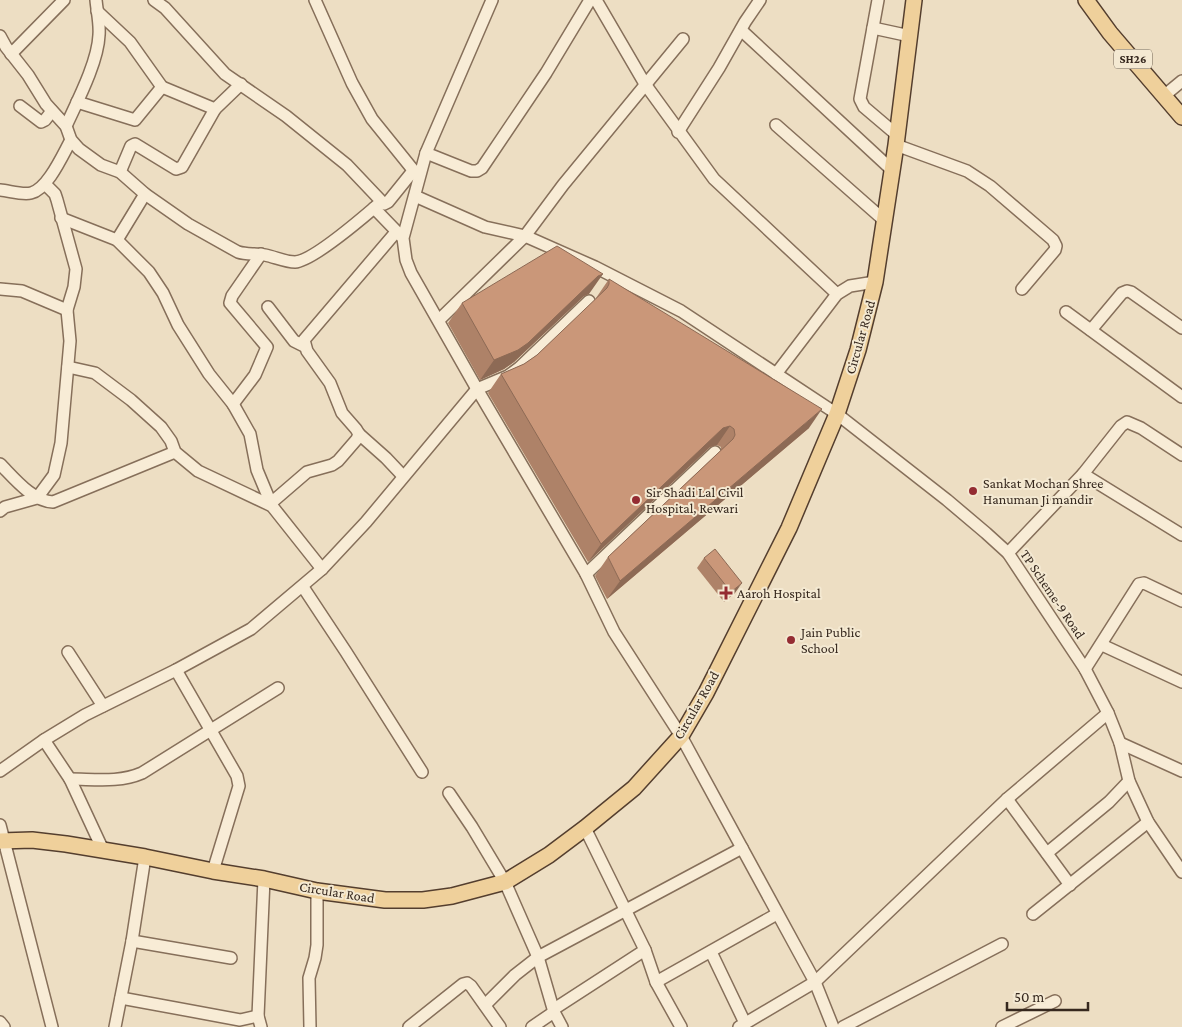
<svg xmlns="http://www.w3.org/2000/svg" width="1182" height="1027" viewBox="0 0 1182 1027" font-family="'Crimson Pro',serif">
	<rect width="100%" height="100%" fill="#eddec3"/>
	<g fill="none" stroke-linecap="round" stroke-linejoin="round">
		<defs>
			<g id="minor">
				<path d="M154,0L165,8L225,74L286,116L347,165L384,204L388,202L413,171"/>
				<path d="M315,0L352,83L372,119L418,176"/>
				<path d="M492,0L426,153L403,238L406,260L411,273L477,389L586,574L614,632L681,736L815,982L833,1027"/>
				<path d="M596,0L645,84L714,179L837,294"/>
				<path d="M878,0L860,99L864,107L897,135"/>
				<path d="M97,11L130,42L162,87L215,109L241,84"/>
				<path d="M873,28L910,36"/>
				<path d="M741,30L892,170"/>
				<path d="M0,36L6,47L28,75L46,104L66,126L71,140L79,149L101,165L120,172L145,194L188,224L238,252C247,255 255,253 265,255C275,257 285,262 295,262C313,261 366,215 381,202"/>
				<path d="M11,54L64,0"/>
				<path d="M1165,95L1182,81"/>
				<path d="M77,102L135,120L162,87"/>
				<path d="M20,106L41,122L45,120L52,111"/>
				<path d="M776,125L885,221"/>
				<path d="M66,126C77,102 98,62 99,35C100,24 97,11 96,0"/>
				<path d="M678,132L719,68L745,22L760,0"/>
				<path d="M896,145L967,171L990,186L1053,240L1056,246L1055,250L1022,289"/>
				<path d="M426,153L471,171H477L482,168L546,73L590,0"/>
				<path d="M120,172L131,146L135,144L176,169L182,167L215,109"/>
				<path d="M0,190C10,191 22,195 31,193C48,189 63,154 71,140"/>
				<path d="M415,196L485,227L525,236L595,267L681,311L837,414L947,500L986,533L1008,553L1085,669L1108,713L1120,743L1129,781L1148,822L1182,872"/>
				<path d="M374,208L402,237"/>
				<path d="M61,218L117,240L149,272L163,293L178,325L209,374L233,404L250,434L257,470L272,506"/>
				<path d="M117,240L145,194"/>
				<path d="M0,289L22,291L67,310"/>
				<path d="M268,307L294,341L304,346"/>
				<path d="M1066,312L1182,397"/>
				<path d="M439,320L525,236L563,185L683,39"/>
				<path d="M1091,330L1122,293L1127,291L1131,292L1182,328"/>
				<path d="M68,367L95,373L131,400L161,427L171,441L175,452L198,471L272,506L322,569"/>
				<path d="M776,374L837,294L850,286L875,282"/>
				<path d="M233,404L255,375L267,347L230,303L232,296L261,254"/>
				<path d="M359,434L386,458L403,476"/>
				<path d="M0,464C14,478 32,501 53,502L175,452"/>
				<path d="M1083,474L1182,535"/>
				<path d="M271,503L307,472L332,465L338,461L357,439L359,434L356,429L342,413L330,383L307,351L304,340L396,232"/>
				<path d="M0,511L5,507L37,498L54,475L61,443L70,341L67,310L74,287L76,269L57,200L55,194L45,184"/>
				<path d="M1008,553L1083,474L1121,426L1127,422L1141,428L1182,455"/>
				<path d="M586,574L715,452"/>
				<path d="M303,587L346,652L422,772"/>
				<path d="M1102,645L1182,682"/>
				<path d="M68,652L103,706"/>
				<path d="M1085,669L1139,584L1144,583L1182,601"/>
				<path d="M176,670L237,776L239,786L213,871"/>
				<path d="M44,740L70,779L103,850"/>
				<path d="M1120,743L1182,771"/>
				<path d="M0,771L44,740L85,715L176,670L251,629L322,569L366,522L477,389L508,376L519,368L589,301"/>
				<path d="M70,779C94,779 119,783 142,773L278,688"/>
				<path d="M449,793L472,827L505,882L538,957L554,1012L562,1027"/>
				<path d="M1007,799L1070,885"/>
				<path d="M0,825L52,1027"/>
				<path d="M585,828L645,950L656,982L681,1027"/>
				<path d="M1047,853L1109,802L1129,781"/>
				<path d="M1033,914L1148,822"/>
				<path d="M132,941L231,958"/>
				<path d="M711,952L745,1023"/>
				<path d="M656,982L777,914"/>
				<path d="M121,998L240,1020L258,1016"/>
				<path d="M485,1005L515,975L538,957L742,848"/>
				<path d="M554,1009L645,950"/>
				<path d="M0,1022L4,1027"/>
				<path d="M115,1027L132,941L145,857"/>
				<path d="M261,1027L258,1016L264,879"/>
				<path d="M310,1027L309,978L315,958L317,945V891"/>
				<path d="M409,1027L463,984L467,983L471,986L500,1027"/>
				<path d="M532,1027L554,1012"/>
				<path d="M739,1027L815,982L1007,799L1108,713"/>
				<path d="M843,1027L1002,944"/>
				<path d="M1002,1027L1055,1001"/>
			</g>
			<g id="major">
				<path d="M1086,0L1110,33L1182,117"/>
				<path d="M0,841L32,840L66,844L145,857L213,871L264,879L317,891L385,900H423L452,896L505,882L549,855L585,828L634,788L681,736L706,693L789,528L837,414L858,350L875,282L896,145L914,0"/>
			</g>
		</defs>
		<!-- minor casing -->
		<use href="#minor" stroke="#866f5a" stroke-width="14"/>
		<!-- major casing -->
		<use href="#major" stroke="#543e2e" stroke-width="18"/>
		<!-- minor -->
		<use href="#minor" stroke="#f8ecd6" stroke-width="11"/>
		<!-- major -->
		<use href="#major" stroke="#efd09b" stroke-width="15"/>
	</g>
	<!-- wall -->
	<g fill="#ae8268">
		<path d="M609,279L809,428L607,599L595,576L608,557L721,450V447L717,445L710,447L588,562L488,393L501,374L524,364L537,355L596,299V298Z"/>
		<path d="M589,294L584,296L514,362L504,369L480,380L448,323L462,303Z"/>
		<path d="M704,558L735,593L724,602L697,568Z"/>
	</g>
	<!-- shaded-wall -->
	<g fill="#8d6a55">
		<path d="M603,274L589,294L584,296L514,362L504,369L480,380L494,360L598,276Z"/>
		<path d="M822,409L809,428L607,599L620,581Z"/>
		<path d="M730,426L717,445L710,447L588,562L601,544L723,428Z"/>
		<path d="M742,583L735,593L724,602L731,592Z"/>
	</g>
	<!-- building -->
	<g fill="#ca9779" stroke="#8d6a55">
		<path d="M557,246L603,274L598,276L528,343L518,350L494,360L462,303Z"/>
		<path d="M609,279L822,409L620,581L608,557L733,439L735,435L734,429L730,426L723,428L601,544L501,374L524,364L537,355L607,288L609,284Z"/>
		<path d="M715,549L742,583L731,592L704,558Z"/>
	</g>
	<!-- markers -->
	<g fill="#942c32" stroke="#f4e9d2" stroke-width="2">
		<circle cx="973" cy="491" r="5"/>
		<circle cx="636" cy="500" r="5"/>
		<path d="M723.5 585.5h5v5h5v5h-5v5h-5v-5h-5v-5h5z"/>
		<circle cx="791" cy="640" r="5"/>
	</g>
	<g text-anchor="middle" stroke-width="4" stroke-linejoin="round" paint-order="stroke">
		<!-- shield labels -->
		<rect fill="#f4e9d2" stroke="#6f6254" stroke-width="1" x="1114" y="49.5" width="38" height="19" rx="4"/>
		<g font-size="12" font-weight="bold" fill="#36281e">
			<text x="1133" y="63">SH26</text>
		</g>
		<!-- street labels -->
		<g font-size="14" fill="#36281e" stroke="#f4e9d2">
			<text transform="translate(860 337) rotate(-74)" y="5">Circular Road</text>
			<text transform="translate(1053 594) rotate(56)" y="5">TP Scheme-9 Road</text>
			<text transform="translate(696 705) rotate(-60)" y="5">Circular Road</text>
			<text transform="translate(337 892) rotate(9)" y="5">Circular Road</text>
		</g>
		<!-- poi labels -->
		<g font-size="14" fill="#36281e" stroke="#f4e9d2" text-anchor="start">
			<text x="983" y="488">Sankat Mochan Shree<tspan x="983" dy="16">Hanuman Ji mandir</tspan></text>
			<text x="646" y="497">Sir Shadi Lal Civil<tspan x="646" dy="16">Hospital, Rewari</tspan></text>
			<text x="737" y="598">Aaroh Hospital</text>
			<text x="801" y="637">Jain Public<tspan x="801" dy="16">School</tspan></text>
		</g>
	</g>
	<!-- scale -->
	<path d="M1007 1002v8h81v-8" fill="none" stroke="#36281e" stroke-width="2.5"/>
	<text x="1014" y="1002" font-size="15" fill="#36281e" stroke="#f4e9d2" stroke-width="4" paint-order="stroke">50 m</text>
</svg>
